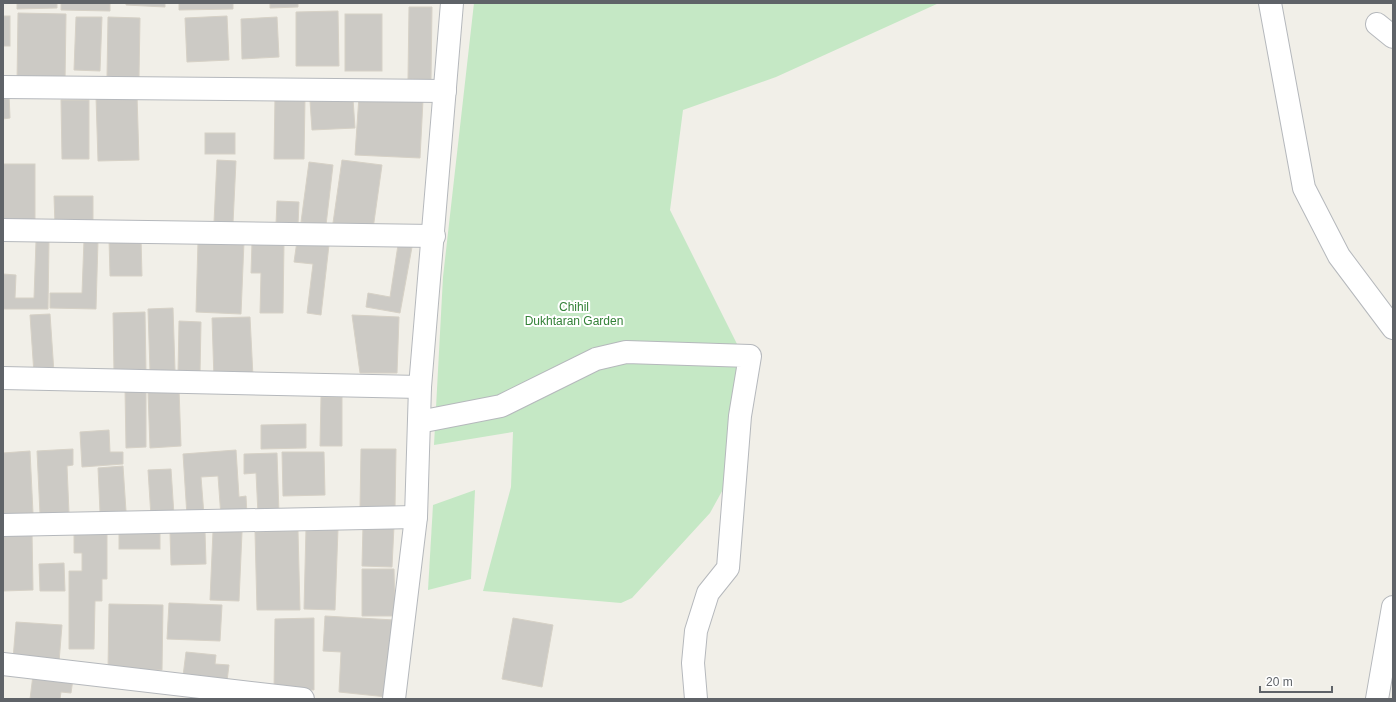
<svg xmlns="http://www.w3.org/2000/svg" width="1396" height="702" viewBox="0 0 1396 702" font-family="Arial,sans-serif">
	<rect width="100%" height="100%" fill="#f1efe8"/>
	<!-- green -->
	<g fill="#c5e8c5">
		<path d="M474,3H939L776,77L683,110L670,210L741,352L732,473L710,513L632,598L621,603L483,591L511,487L513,432L434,445L443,277Z"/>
		<path d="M475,490L471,579L428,590L433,505Z"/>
	</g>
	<!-- building -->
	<g fill="#cccac5" stroke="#d6d1c6">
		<path d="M17,3H57V8L17,9Z"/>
		<path d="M61,3H110V11L61,10Z"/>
		<path d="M126,3H165V7L126,5Z"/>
		<path d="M179,3H233V9L179,10Z"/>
		<path d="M270,3H298V7L270,8Z"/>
		<path d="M409,7H432L431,80L408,79Z"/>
		<path d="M338,11L339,66H296V12Z"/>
		<path d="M18,13L66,14L65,83H17Z"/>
		<rect x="345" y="14" width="37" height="57"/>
		<rect x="3" y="16" width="7" height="30"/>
		<path d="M227,16L229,60L187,62L185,18Z"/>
		<path d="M76,17H102L100,71L74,70Z"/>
		<path d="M108,17L140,18L139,77H107Z"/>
		<path d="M277,17L279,57L242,59L241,19Z"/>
		<path d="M3,94H9L10,118L3,119Z"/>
		<path d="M137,95L139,160L98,161L96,97Z"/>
		<path d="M359,96L423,100L420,158L355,155Z"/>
		<path d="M275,97L305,98L304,159H274Z"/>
		<path d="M353,99L355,128L312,130L310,101Z"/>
		<path d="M61,100H89V159H62Z"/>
		<rect x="205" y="133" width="30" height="21"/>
		<path d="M217,160L236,161L233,223L214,222Z"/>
		<path d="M342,160L382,165L373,229L333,223Z"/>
		<path d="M309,162L333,165L326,225L301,222Z"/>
		<rect x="3" y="164" width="32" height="58"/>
		<path d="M54,196H93V224L55,225Z"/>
		<path d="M277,201L299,202L298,225L276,224Z"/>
		<path d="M141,238L142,276H110L109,239Z"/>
		<path d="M84,240L98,241L96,309L50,308V293H82Z"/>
		<path d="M36,241H49L48,309H3V274L16,275L15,298H34Z"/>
		<path d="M198,241L244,242L241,314L196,312Z"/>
		<path d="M297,241L329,245L321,315L307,313L313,264L294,262Z"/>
		<path d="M252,242L284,243L283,313H260L261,273H251Z"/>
		<path d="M398,245L412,247L400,313L366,307L368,293L390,297Z"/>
		<path d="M173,308L175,370L150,371L148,309Z"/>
		<path d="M145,312L146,372L114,373L113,313Z"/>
		<path d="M50,314L54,373L34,374L30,315Z"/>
		<path d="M352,315L399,317L397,373H360Z"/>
		<path d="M250,317L253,377L214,379L212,318Z"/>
		<path d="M179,321L201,322L200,374L178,373Z"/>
		<path d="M146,387V447L126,448L125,388Z"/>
		<path d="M179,389L181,446L150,448L148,391Z"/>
		<path d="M321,397H342V446H320Z"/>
		<path d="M306,424V448L261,449V425Z"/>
		<path d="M109,430L110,452H123V464L82,467L80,432Z"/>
		<path d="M73,449V465L67,466L69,513L40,514L37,451Z"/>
		<path d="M361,449H396L395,509L360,508Z"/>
		<path d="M236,450L239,497L246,496L247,515L221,517L218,476L201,477L204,515L187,516L183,454Z"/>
		<path d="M30,451L33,513L3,514V453Z"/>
		<path d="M282,452H324L325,495L283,496Z"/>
		<path d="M277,453L279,513L258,514L256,473L244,474V454Z"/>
		<path d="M123,466L126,511L100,512L98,468Z"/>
		<path d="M171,469L174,515L151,517L148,470Z"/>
		<path d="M363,525L394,526L392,567L362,566Z"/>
		<rect x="119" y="527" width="41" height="22"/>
		<path d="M306,528L338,529L335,610L304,609Z"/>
		<path d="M74,530H107V579H102V601H95L94,649H69V571H82V553H74Z"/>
		<path d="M32,531L33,590L3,591V532Z"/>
		<path d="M205,531L206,564L171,565L170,532Z"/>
		<path d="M213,531L242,532L239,601L210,600Z"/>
		<path d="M298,531L300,610H257L255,532Z"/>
		<path d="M64,563L65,591H40L39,564Z"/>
		<path d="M362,569H394L395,616H362Z"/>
		<path d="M169,603L222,605L220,641L167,639Z"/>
		<path d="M109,604L163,605L162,670H108Z"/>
		<path d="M325,616L394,620L387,697L339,692L341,652L323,651Z"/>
		<path d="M314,618V690H274L275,619Z"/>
		<path d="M513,618L553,625L542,687L502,679Z"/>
		<path d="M16,622L62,625L59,662L13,659Z"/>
		<path d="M186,652L216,655L215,664L229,665L227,681L183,676Z"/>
		<path d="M33,675L73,679L71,693L61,692L60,699H30Z"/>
	</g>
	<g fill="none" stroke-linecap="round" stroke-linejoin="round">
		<defs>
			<g id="minor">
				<path d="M1270,3L1304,188L1339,256L1393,328"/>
				<path d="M1377,24L1393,37"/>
				<path d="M3,87L445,91"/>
				<path d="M3,230L434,236"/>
				<path d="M3,378L420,387"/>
				<path d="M419,422L501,406L596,359L626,352L750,356L740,416L728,568L708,593L696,631L693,663L696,699"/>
				<path d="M3,525L416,517"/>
				<path d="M3,664L303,699"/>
				<path d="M394,699L416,517L420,387L452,3"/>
				<path d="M1377,699L1393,607"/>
			</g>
		</defs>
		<!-- minor casing -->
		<use href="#minor" stroke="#b5b8bc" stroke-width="24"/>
		<!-- minor -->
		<use href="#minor" stroke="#fff" stroke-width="22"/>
	</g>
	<g text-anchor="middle" stroke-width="4" stroke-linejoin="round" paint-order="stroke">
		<!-- park labels -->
		<g font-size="12" fill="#348238" stroke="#fff">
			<text x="574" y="311">Chihil<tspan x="574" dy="14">Dukhtaran Garden</tspan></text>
		</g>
	</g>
	<!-- border -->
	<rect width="1396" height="702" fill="none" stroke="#5f6368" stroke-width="8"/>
	<!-- scale -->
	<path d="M1260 686v6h72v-6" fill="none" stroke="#5f6368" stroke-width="2"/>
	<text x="1266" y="686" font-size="12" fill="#5f6368" stroke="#ffffff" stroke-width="3" paint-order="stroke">20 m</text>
</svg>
